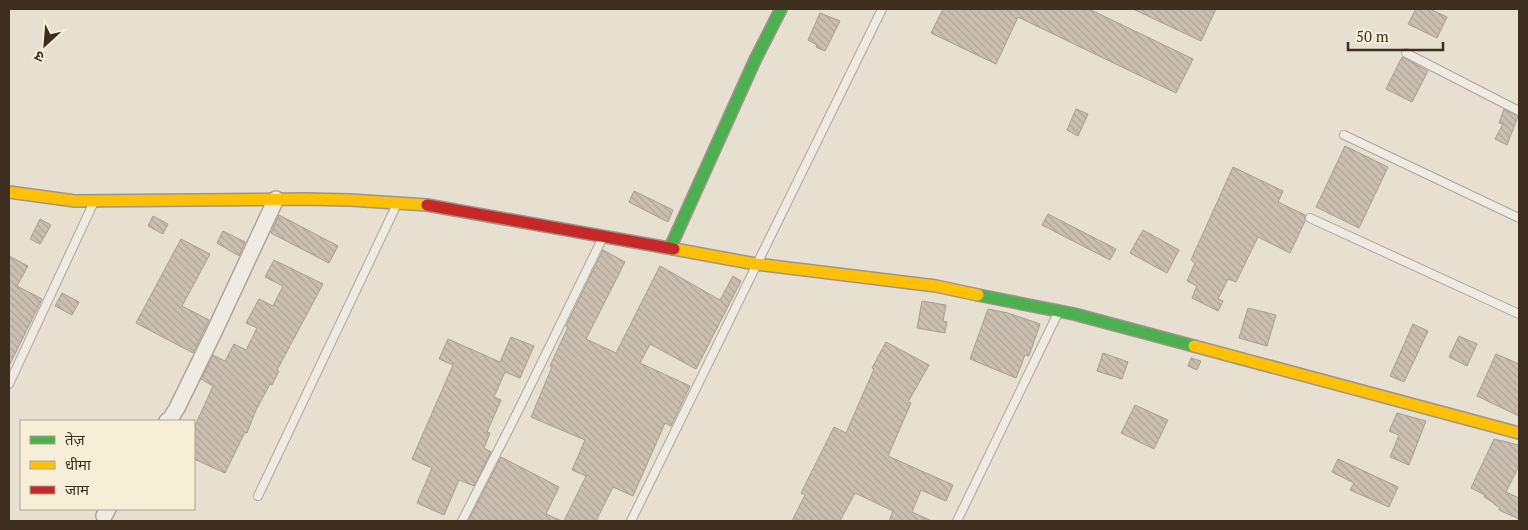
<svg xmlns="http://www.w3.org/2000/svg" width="1528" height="530" viewBox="0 0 1528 530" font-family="'PT Serif','Noto Sans Devanagari',serif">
	<defs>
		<pattern id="building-back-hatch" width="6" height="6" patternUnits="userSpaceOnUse" patternTransform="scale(1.25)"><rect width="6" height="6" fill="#cbbfb2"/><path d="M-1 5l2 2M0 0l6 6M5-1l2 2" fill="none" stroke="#afa499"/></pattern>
	</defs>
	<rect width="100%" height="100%" fill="#e7e0d1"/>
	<!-- building -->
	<g fill="url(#building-back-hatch)" stroke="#a89c90">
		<path d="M943,9H1089L1193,59L1176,93L1018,17L996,64L931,33Z"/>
		<path d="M1133,9H1216L1201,41Z"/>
		<path d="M1416,9H1430L1447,17L1437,38L1408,24Z"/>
		<path d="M820,13L840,21L825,51L816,47L817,45L808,40Z"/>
		<path d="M1402,57L1428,71L1412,102L1386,89Z"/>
		<path d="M1076,109L1088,114L1078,136L1067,130Z"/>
		<path d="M1504,109L1518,116L1507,145L1495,139L1503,124L1499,123Z"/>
		<path d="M1345,146L1388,167L1359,228L1316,207Z"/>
		<path d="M1233,167L1283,191L1278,202L1305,215V221L1290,253L1258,237L1236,282L1228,279L1218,299L1223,301L1218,311L1192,298L1197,286L1187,281L1195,263L1191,260Z"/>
		<path d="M634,191L673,210L668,222L629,202Z"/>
		<path d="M1048,214L1116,249L1110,260L1042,225Z"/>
		<path d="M279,215L338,246L329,263L271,233Z"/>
		<path d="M153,216L168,224L163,234L148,226Z"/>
		<path d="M40,219L51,225L40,244L30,239Z"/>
		<path d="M1143,230L1179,250L1167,273L1130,253Z"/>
		<path d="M223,231L245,242L239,256L217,243Z"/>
		<path d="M181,239L210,254L182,306L209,320L193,353L136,323Z"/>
		<path d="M603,250L625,262L586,339L616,353L660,266L720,300L733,276L741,281L696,369L650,344L640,363L690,386L671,426L665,423L633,496L613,487L596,521H564L586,476L572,470L585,440L531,417L552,367L550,366L568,327L566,326Z"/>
		<path d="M9,256L28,266L17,286L42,299L9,366Z"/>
		<path d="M274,260L323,284L277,370L279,371L272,385L270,384L256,410L247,433L245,432L225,473L194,459V428L213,386L201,379L213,355L225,361L234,344L246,350L257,328L246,323L259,299L273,306L283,286L265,277Z"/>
		<path d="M62,293L79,302L72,315L55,306Z"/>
		<path d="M922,301L946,305L943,321L947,322L945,333L917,328Z"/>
		<path d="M1248,308L1276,315L1267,346L1239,338Z"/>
		<path d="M988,309L1008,313L1040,324L1029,356L1025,355L1016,378L970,359Z"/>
		<path d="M1413,324L1428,331L1404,382L1390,376Z"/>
		<path d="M1459,336L1477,344L1467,366L1449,357Z"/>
		<path d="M511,337L534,346L520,378L505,372L494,397L501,400L487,432L490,433L484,448L491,452L474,486L459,480L444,515L417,503L432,468L412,459L453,365L439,359L448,339L500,362Z"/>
		<path d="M886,342L929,365L908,402L911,403L888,456L953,485L946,501L921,490L912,512L932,521H889L893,511L855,493L840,521H792L805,495L801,493L834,427L846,433L874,369L872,368Z"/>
		<path d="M1103,353L1128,362L1122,379L1097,371Z"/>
		<path d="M1496,354L1519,364V416L1477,396Z"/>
		<path d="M1191,358L1201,361L1197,370L1188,366Z"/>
		<path d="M1135,405L1168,420L1154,449L1121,433Z"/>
		<path d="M1397,413L1426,421L1409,465L1390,457L1399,435L1389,431Z"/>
		<path d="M1494,439L1519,445V466L1506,492L1519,498V519L1499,510L1500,508L1494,504V503L1484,497L1485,495L1471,488Z"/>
		<path d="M501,457L559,487L546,514L562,521H468Z"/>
		<path d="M1338,459L1398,487L1389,507L1350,490L1354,483L1332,472Z"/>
	</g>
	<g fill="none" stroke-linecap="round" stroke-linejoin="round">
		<defs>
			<g id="lane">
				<path d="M1406,53L1519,111"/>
				<path d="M1344,135L1519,218"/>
				<path d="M1310,218L1519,314"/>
				<path d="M9,384L93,204"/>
				<path d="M258,496L397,204"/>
				<path d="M462,521L517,413L602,239"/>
				<path d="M631,521L882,9"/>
				<path d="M957,521L1058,313"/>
			</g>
			<g id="street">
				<path d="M167,421L170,419L177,408L215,330L276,199"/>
				<path d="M104,516L108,509"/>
			</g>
			<g id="fast">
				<path d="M670,248L755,60L781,9"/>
				<path d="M978,295L1074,314L1194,346"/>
			</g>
			<g id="slow">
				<path d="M9,192L75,201L306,199L350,200L427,205"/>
				<path d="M674,249L756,264L936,286L978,295"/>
				<path d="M1194,346L1519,433"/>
			</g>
			<path id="jam" d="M427,205L674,249"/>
		</defs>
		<!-- lane casing -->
		<use href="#lane" stroke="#ada599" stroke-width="10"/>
		<!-- street casing -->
		<use href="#street" stroke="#ada599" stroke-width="18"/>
		<!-- fast casing -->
		<use href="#fast" stroke="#9c958a" stroke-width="14"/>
		<!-- slow casing -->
		<use href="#slow" stroke="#9c958a" stroke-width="14"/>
		<!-- jam casing -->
		<use href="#jam" stroke="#9c958a" stroke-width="14"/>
		<!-- lane -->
		<use href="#lane" stroke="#efebe3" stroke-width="8"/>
		<!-- street -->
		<use href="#street" stroke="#efebe3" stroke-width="15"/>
		<!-- fast -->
		<use href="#fast" stroke="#4caf50" stroke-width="11"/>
		<!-- slow -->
		<use href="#slow" stroke="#ffc107" stroke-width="11"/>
		<!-- jam -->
		<use href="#jam" stroke="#c62828" stroke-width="11"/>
	</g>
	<!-- border -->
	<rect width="1528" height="530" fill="none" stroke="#3d2e20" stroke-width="20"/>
	<!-- legend -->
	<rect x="20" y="420" width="175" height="90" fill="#f7eed8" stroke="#ada18e"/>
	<rect x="30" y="436" width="25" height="8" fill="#4caf50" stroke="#ada18e"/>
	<text x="65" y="445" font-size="15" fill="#3d2e20">तेज़</text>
	<rect x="30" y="461" width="25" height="8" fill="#ffc107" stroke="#ada18e"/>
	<text x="65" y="470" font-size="15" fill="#3d2e20">धीमा</text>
	<rect x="30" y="486" width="25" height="8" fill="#c62828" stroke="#ada18e"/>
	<text x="65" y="495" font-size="15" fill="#3d2e20">जाम</text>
	<!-- north arrow -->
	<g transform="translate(45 45) rotate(206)" stroke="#f7eed8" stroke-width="4" paint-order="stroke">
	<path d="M0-4L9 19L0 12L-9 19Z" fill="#3d2e20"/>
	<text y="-8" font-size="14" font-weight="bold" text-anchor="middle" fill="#3d2e20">उ</text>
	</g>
	<!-- scale -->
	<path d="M1348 42v8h95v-8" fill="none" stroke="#3d2e20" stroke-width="2.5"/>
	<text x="1356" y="42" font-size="15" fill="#3d2e20" stroke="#f7eed8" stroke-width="4" paint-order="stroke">50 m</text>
</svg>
